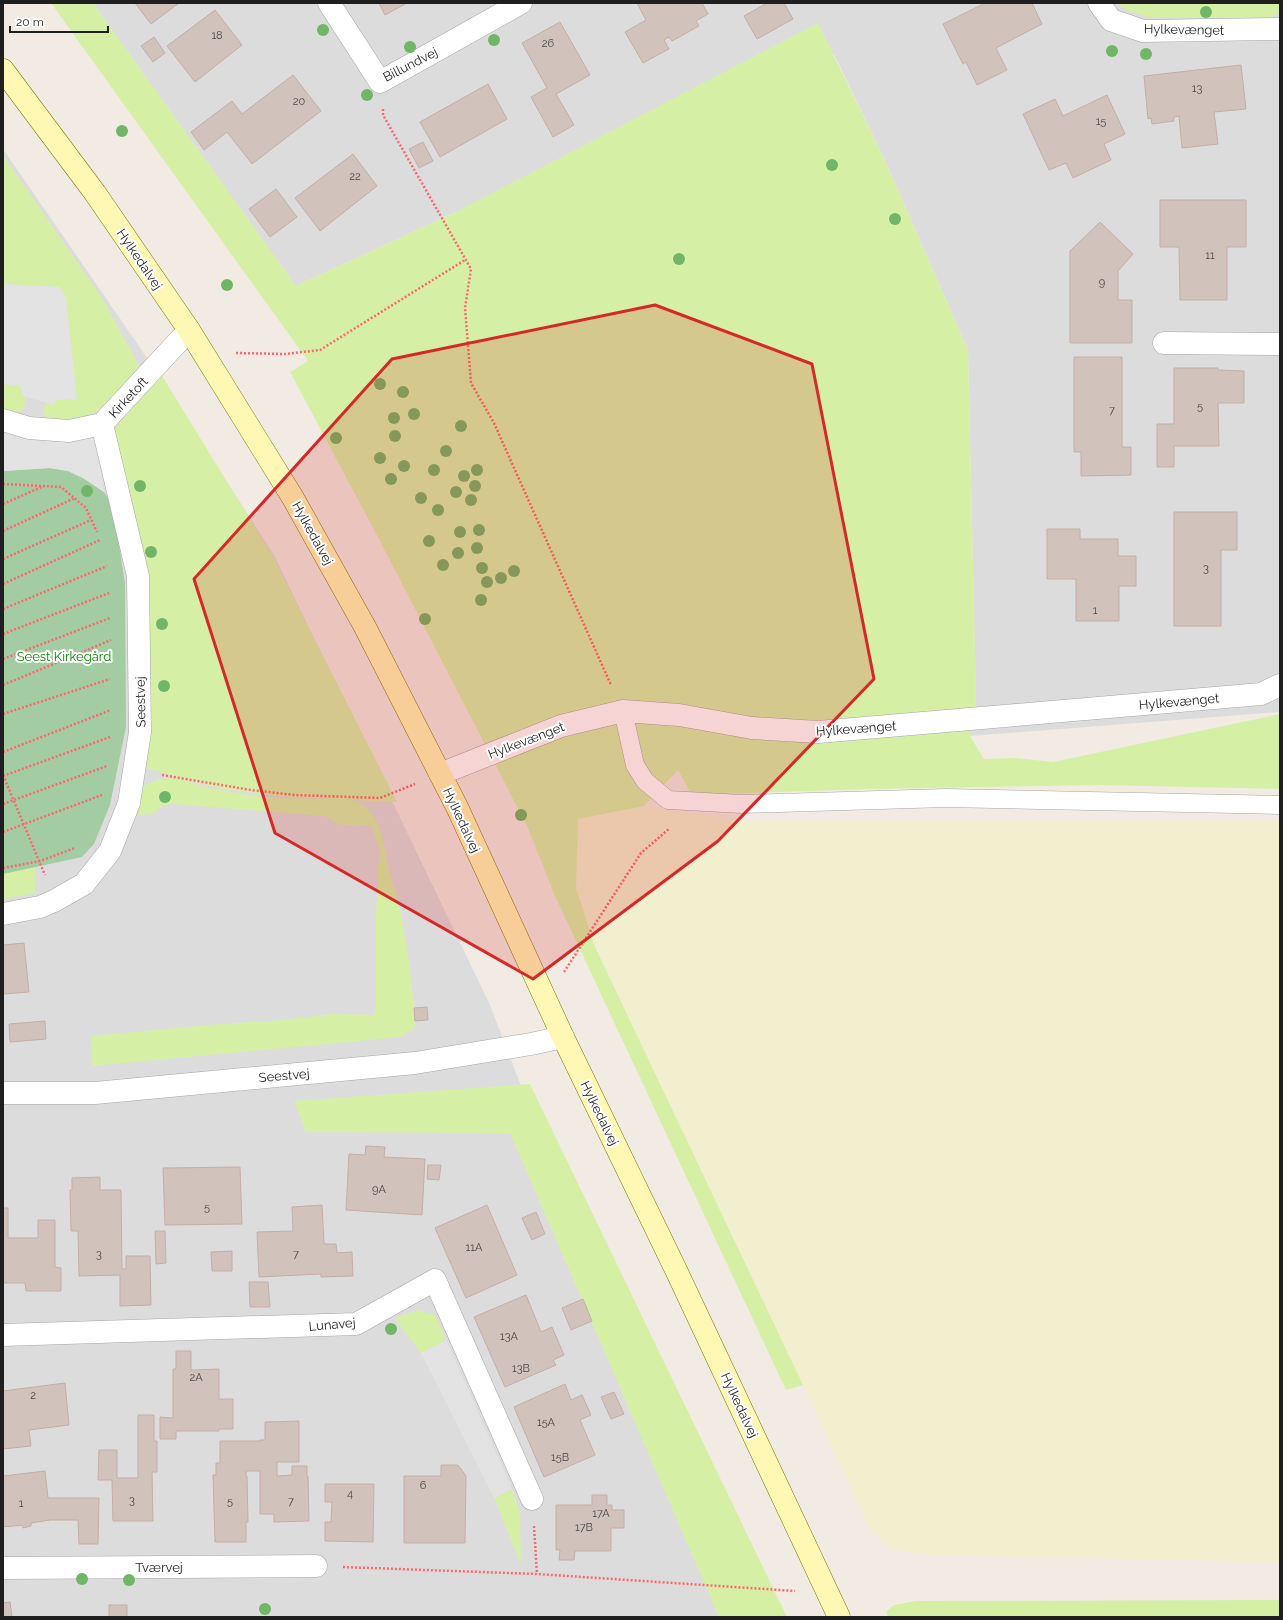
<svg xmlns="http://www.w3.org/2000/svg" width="1283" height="1620" viewBox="0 0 1283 1620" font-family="Raleway,sans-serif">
	<rect width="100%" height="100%" fill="#f1ebe4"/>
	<!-- residential -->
	<g fill="#dddcdc">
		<path d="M79,3H1280V712L970,736L976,700L968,350L887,165L834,54L458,211L296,286Z"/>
		<path d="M3,149L141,349L274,555L490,1005L725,1617H3Z"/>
	</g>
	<!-- farmland -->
	<path fill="#f1efcd" d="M644,806L752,822H1280V1562L932,1555L890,1549L869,1527L803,1385L595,947L576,888L578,812Z"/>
	<!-- grass -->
	<g fill="#d5f0a5">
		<path d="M51,3H93L296,286L458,211L818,23L887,165L968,350L976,700L970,736L984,759L1016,758L1053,762L1280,714V789L1099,785L867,789L692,795L678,770L644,806L578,819L576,888L595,947L803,1385L786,1390L555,896L528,828L379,539L290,372L308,361Z"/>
		<path d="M1118,3H1280V12L1269,19L1148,17L1124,9Z"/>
		<path d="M3,155L102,298L139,366L107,405L82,419L49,421L43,413L46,402L54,405L56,400L77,399L60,287L3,284Z"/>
		<path d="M159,371L272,555L397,802L352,800C359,802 365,805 370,811C383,826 386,855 390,875C393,885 397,894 399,904C407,944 413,985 415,1026L413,1029L400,1037L92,1066L91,1036L220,1024L284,1020L332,1014L374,1015L376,1004V912L378,887L377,868L380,857V852L371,825L356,826L336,824L325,816L172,804L162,806L152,814L133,815L140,788L157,780L172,777L184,779L204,787L248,795L277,798L337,799L276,796L214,787L143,767L149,706L150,589L118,462L114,432L120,412Z"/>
		<path d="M3,384L20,386L23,396H26L24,409L13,415L3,413Z"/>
		<path d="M35,867V893L3,899V873Z"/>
		<path d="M530,1084L787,1617H719L510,1133L306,1132L294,1101Z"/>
		<path d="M416,1310L435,1315L446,1340L421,1353L395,1319Z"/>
		<path d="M512,1489L520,1513L521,1565L494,1498Z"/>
		<path d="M1280,1600V1617H888L886,1612L894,1605L916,1601Z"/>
	</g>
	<!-- cemetery -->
	<path fill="#a3cca3" d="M50,468L68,471L83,478L104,492L113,505L125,584L126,727L110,805L94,844L82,857L3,874V471Z"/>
	<!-- parking -->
	<g fill="#e3e3e3">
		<path d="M3,284L60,287L66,298L77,399L56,400L54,405L23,396L20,386L3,384Z"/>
		<path d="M3,421L38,432L98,438L104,492L83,478L68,471L50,468L3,471Z"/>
		<path d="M446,1340L512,1489L494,1498L421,1353Z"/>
	</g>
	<!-- building -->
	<g fill="#d1c2bc" stroke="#c4aea5">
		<path d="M135,3H179L151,24Z"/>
		<path d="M379,3H407L385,15Z"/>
		<path d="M637,3H702L708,14L696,21L699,26L672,41L669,37L664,40L669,49L643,63L625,32L646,20Z"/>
		<path d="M767,3H784L793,19L757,39L744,16Z"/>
		<path d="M985,3H1032L1042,24L996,48L1007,70L977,85L966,62L963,64L943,24Z"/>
		<path d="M215,10L242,45L195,82L167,46Z"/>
		<path d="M560,22L590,75L556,94L574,125L553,137L531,97L547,88L522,43Z"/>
		<path d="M154,37L165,53L153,62L141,46Z"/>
		<path d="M1241,65L1246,109L1214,112L1218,144L1182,148L1179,116L1174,117V121L1152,124L1151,118L1148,119L1144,76Z"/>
		<path d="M293,75L321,111L252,164L227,132L204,150L191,132L232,101L242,114Z"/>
		<path d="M488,84L507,119L440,157L420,122Z"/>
		<path d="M1107,95L1125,134L1104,144L1111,160L1073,178L1066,163L1049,170L1023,114L1055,99L1063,116Z"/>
		<path d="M423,142L433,161L419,168L409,149Z"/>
		<path d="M353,154L377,186L320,231L295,198Z"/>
		<path d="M276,189L297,217L270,237L249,209Z"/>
		<path d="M1160,200H1246V247H1227V300H1180L1179,247H1160Z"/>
		<path d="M1100,222L1133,254L1118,271V300H1132V343H1070V251Z"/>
		<path d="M1074,357H1122V447H1131V475L1081,476V452H1074Z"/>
		<path d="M1174,368H1218V370L1244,371V403H1218L1219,446H1174V467H1157V424H1174Z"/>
		<path d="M1174,512H1237V550H1221V626H1174Z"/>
		<path d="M1047,529H1080V539H1118V556H1136V586H1119V621H1076V579H1047Z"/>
		<path d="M24,943L29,992L3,994V945Z"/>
		<path d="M427,1007L428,1020L415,1021L414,1008Z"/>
		<path d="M45,1021L46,1039L10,1042L9,1024Z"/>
		<path d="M366,1146L385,1147L384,1157L425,1159L422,1215L346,1210L349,1154L365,1155Z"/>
		<path d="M428,1165H441L439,1180L427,1179Z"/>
		<path d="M240,1167L242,1224L165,1225L163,1168Z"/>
		<path d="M100,1177V1190H121L122,1269H126V1256H150L151,1305L120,1306V1275L79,1276L78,1231H71L70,1190H72V1178Z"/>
		<path d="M322,1205L324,1244H336L337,1253L352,1252L353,1276L321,1277V1274L259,1277L257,1232L293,1231L292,1207Z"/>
		<path d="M487,1205L517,1275L466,1298L435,1228Z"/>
		<path d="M3,1208H8V1238H38V1220H55V1267L61,1268V1291H26L25,1283H3Z"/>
		<path d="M536,1212L545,1234L532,1240L522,1218Z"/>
		<path d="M155,1231H165L166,1263L156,1264Z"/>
		<path d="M232,1251V1271H212L211,1252Z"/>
		<path d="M249,1282H268L270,1307H250Z"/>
		<path d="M526,1295L541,1332L552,1327L564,1355L553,1360L556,1365L505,1387L474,1317Z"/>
		<path d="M583,1299L592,1321L571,1330L562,1308Z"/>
		<path d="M176,1351H191V1370L219,1369V1399H233V1429H219V1431H176V1439H160V1417L173,1418V1369H176Z"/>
		<path d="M65,1383L69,1425L29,1430L31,1446L3,1449V1391Z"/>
		<path d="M565,1384L571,1400L582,1395L591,1415L580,1420L595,1455L544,1477L514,1407Z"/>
		<path d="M614,1392L624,1414L611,1419L601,1397Z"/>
		<path d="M138,1415H154V1441H157V1472H152L153,1521H113L112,1480H98L99,1450H117V1478H138Z"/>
		<path d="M299,1421V1462H277V1476L292,1475V1466H307V1476H308L309,1521L274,1522V1514H260V1471H246V1476H247L248,1522H246V1542H215L213,1475H216V1463H220V1441H260V1440H265V1422Z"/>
		<path d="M441,1465H458L466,1476L465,1543H404V1476H441Z"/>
		<path d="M45,1471L48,1498H99L98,1544H79L78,1520H50L31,1523V1526L23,1528L22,1525L3,1527V1476Z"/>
		<path d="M325,1484H374L373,1542L325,1541V1522H331L332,1502H325Z"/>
		<path d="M592,1495H607V1505H612V1510H624V1528H611V1551H575L574,1560H559L560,1550H556V1505H592Z"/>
		<path d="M10,1602L12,1617H3V1603Z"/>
		<rect x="109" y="1605" width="18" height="12"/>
	</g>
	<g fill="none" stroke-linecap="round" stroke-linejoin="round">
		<defs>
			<path id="lane" d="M623,711L635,765L645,781L668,800L742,804L946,798L1280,805"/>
			<g id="street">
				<path d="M329,3L380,82L521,3"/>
				<path d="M1099,3L1111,20L1143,31L1280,29"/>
				<path d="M1164,343L1280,344"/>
				<path d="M3,420L29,428L69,431L102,424L189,330"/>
				<path d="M440,774L561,726L623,711L679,715L752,728L818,732L1261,694L1280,685"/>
				<path d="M3,914L40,907L54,901L84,884L110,851L129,803L140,732L138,576L102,424"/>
				<path d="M3,1093H95L415,1063L531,1044L563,1037"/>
				<path d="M3,1335L356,1324L435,1280L532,1499"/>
				<path d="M3,1568L316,1566"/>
			</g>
			<path id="secondary" d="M3,70L95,193L189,330L293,498L365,627L457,807L563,1037L676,1270L839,1617"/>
		</defs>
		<!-- lane casing -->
		<use href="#lane" stroke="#a6a6a6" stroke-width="19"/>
		<!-- street casing -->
		<use href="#street" stroke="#a6a6a6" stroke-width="23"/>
		<!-- secondary casing -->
		<use href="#secondary" stroke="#7c7700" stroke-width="23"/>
		<!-- path -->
		<g stroke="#ff676d" stroke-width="2.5" stroke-dasharray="2 2" stroke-linecap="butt">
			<path d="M383,109V115L471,269L465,308L471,383L494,423L611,685"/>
			<path d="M236,353L285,354L320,350L465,260"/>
			<path d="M3,484L61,487L86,508L97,532"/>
			<path d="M3,504L44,486"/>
			<path d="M3,531L75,498"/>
			<path d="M3,559L91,520"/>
			<path d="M3,584L100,540"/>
			<path d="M3,609L107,566"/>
			<path d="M3,634L109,593"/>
			<path d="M3,659L110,618"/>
			<path d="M3,685L111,640"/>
			<path d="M3,714L110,679"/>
			<path d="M3,752L111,710"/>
			<path d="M3,775L45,875"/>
			<path d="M162,775L251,790L294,795L380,798L415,784"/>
			<path d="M3,776L110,737"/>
			<path d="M3,804L107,766"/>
			<path d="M3,832L102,795"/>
			<path d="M3,868L40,861L75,848"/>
			<path d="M564,972L641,853L670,828"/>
			<path d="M534,1526L537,1574"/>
			<path d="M343,1567L537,1574L795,1591"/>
		</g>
		<!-- lane -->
		<use href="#lane" stroke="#fff" stroke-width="18"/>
		<!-- street -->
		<use href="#street" stroke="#fff" stroke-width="22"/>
		<!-- secondary -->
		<use href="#secondary" stroke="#fff8b4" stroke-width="22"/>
	</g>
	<!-- trees -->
	<g fill="#71b567">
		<circle cx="1206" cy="12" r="6"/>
		<circle cx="323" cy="30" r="6"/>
		<circle cx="494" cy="40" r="6"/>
		<circle cx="410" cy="47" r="6"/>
		<circle cx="1112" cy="51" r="6"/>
		<circle cx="1146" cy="54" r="6"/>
		<circle cx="367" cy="95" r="6"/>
		<circle cx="122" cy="131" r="6"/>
		<circle cx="832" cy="165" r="6"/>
		<circle cx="895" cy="219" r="6"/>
		<circle cx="679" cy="259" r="6"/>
		<circle cx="227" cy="285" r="6"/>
		<circle cx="380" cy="384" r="6"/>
		<circle cx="403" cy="392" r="6"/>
		<circle cx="414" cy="414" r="6"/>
		<circle cx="394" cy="418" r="6"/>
		<circle cx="461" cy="426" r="6"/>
		<circle cx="395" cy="436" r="6"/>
		<circle cx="336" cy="438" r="6"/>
		<circle cx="446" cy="451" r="6"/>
		<circle cx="380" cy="458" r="6"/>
		<circle cx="404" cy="466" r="6"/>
		<circle cx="434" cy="470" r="6"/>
		<circle cx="477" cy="470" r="6"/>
		<circle cx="464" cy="476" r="6"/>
		<circle cx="391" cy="479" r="6"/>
		<circle cx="140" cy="486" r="6"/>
		<circle cx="475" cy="486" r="6"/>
		<circle cx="87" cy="491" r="6"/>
		<circle cx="456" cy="492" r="6"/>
		<circle cx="421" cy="498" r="6"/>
		<circle cx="471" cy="500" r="6"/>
		<circle cx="438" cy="510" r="6"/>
		<circle cx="479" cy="530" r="6"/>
		<circle cx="460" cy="532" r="6"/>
		<circle cx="429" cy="541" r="6"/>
		<circle cx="477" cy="548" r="6"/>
		<circle cx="151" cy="552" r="6"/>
		<circle cx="458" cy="553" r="6"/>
		<circle cx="443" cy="565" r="6"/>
		<circle cx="482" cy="568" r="6"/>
		<circle cx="514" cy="571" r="6"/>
		<circle cx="501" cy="578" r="6"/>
		<circle cx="487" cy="582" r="6"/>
		<circle cx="481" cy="600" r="6"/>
		<circle cx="425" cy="619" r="6"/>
		<circle cx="162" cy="624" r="6"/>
		<circle cx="164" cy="686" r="6"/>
		<circle cx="165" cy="797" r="6"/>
		<circle cx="521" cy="815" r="6"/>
		<circle cx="391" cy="1329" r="6"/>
		<circle cx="82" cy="1579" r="6"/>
		<circle cx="129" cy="1580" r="6"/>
		<circle cx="265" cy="1609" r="6"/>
	</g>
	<!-- marked area -->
	<path fill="#d62828" fill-opacity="0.2" stroke="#d62828" stroke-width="3" stroke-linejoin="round" d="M655,305L812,364L874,679L718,841L533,979L275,833L194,579L392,359Z"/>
	<g text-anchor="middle" stroke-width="4" stroke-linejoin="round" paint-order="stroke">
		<!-- number labels -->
		<g font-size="11" fill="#4c4846">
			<text x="217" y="39">18</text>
			<text x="548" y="47">26</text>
			<text x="1197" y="92">13</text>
			<text x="299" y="105">20</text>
			<text x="1101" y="125">15</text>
			<text x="355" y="180">22</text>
			<text x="1210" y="259">11</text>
			<text x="1102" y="286">9</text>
			<text x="1200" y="410">5</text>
			<text x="1112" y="414">7</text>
			<text x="1206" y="572">3</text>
			<text x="1095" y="614">1</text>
			<text x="379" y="1193">9A</text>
			<text x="207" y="1211">5</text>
			<text x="474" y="1251">11A</text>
			<text x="99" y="1258">3</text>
			<text x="296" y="1258">7</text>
			<text x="509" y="1340">13A</text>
			<text x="521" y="1372">13B</text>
			<text x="196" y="1381">2A</text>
			<text x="33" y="1399">2</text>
			<text x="546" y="1426">15A</text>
			<text x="560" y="1461">15B</text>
			<text x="423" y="1489">6</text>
			<text x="350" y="1497">4</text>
			<text x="132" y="1504">3</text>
			<text x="230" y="1505">5</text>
			<text x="291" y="1505">7</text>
			<text x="21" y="1507">1</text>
			<text x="601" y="1517">17A</text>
			<text x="584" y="1531">17B</text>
		</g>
		<!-- street labels -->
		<g font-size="13" fill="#1f1f1f" stroke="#fff">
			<text transform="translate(1184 29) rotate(1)" y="5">Hylkevænget</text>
			<text transform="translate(410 64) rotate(-27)" y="5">Billundvej</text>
			<text transform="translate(140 259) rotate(56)" y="5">Hylkedalvej</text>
			<text transform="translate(128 397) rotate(-47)" y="5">Kirketoft</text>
			<text transform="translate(313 533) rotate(61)" y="5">Hylkedalvej</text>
			<text transform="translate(1179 701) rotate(-5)" y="5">Hylkevænget</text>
			<text transform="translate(140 702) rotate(-91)" y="5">Seestvej</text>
			<text transform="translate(856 728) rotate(-4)" y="5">Hylkevænget</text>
			<text transform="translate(526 740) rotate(-21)" y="5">Hylkevænget</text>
			<text transform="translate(462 820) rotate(65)" y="5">Hylkedalvej</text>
			<text transform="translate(284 1075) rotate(-5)" y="5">Seestvej</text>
			<text transform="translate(600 1113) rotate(64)" y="5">Hylkedalvej</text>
			<text transform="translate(332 1324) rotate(-5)" y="5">Lunavej</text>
			<text transform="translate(740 1405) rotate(65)" y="5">Hylkedalvej</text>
			<text x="159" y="1572">Tværvej</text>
		</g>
		<!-- park labels -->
		<g font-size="13" fill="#098900" stroke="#fff">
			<text x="64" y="661">Seest Kirkegård</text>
		</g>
	</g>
	<!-- border -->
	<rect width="1283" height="1620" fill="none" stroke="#1f1f1f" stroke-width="8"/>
	<!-- scale -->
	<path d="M10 26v6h98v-6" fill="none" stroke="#1f1f1f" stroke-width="2"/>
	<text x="16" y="26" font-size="12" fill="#1f1f1f" stroke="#ffffff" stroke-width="3" paint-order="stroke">20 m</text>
</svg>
